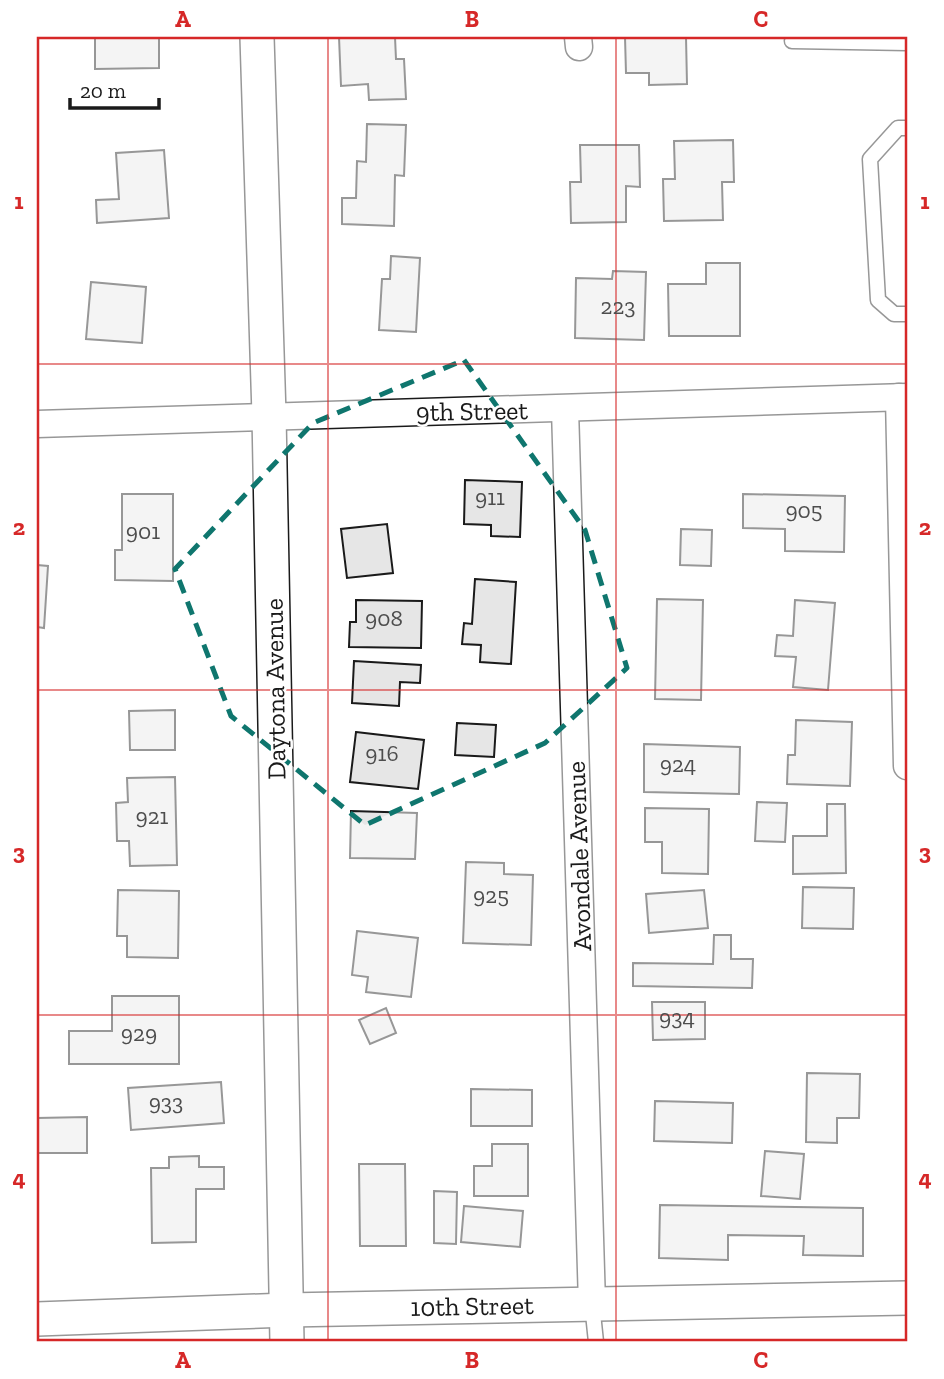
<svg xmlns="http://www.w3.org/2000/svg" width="944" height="1379" viewBox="0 0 944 1379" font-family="'Zilla Slab',serif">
	<rect width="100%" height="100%" fill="#fff"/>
	<!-- building -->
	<g fill="#e6e6e6" stroke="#1a1a1a" stroke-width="2">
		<path d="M95,37H159V68L95,69Z"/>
		<path d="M339,37H395L396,59H404L406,99L369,100L368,84L341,86Z"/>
		<path d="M625,37H686L687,84L649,85V73H626Z"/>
		<path d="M367,124L406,125L404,176L395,175L394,226L342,224V198H356L357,161L366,162Z"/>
		<path d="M733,140L734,182H722L723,220L664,221L663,179H675L674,141Z"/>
		<path d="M580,145H639L640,187L626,186V222L571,223L570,182H581Z"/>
		<path d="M164,150L169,218L97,223L96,200L119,199L116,153Z"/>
		<path d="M391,256L420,258L416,332L379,330L382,279H390Z"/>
		<path d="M706,263H740V336H669L668,284H706Z"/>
		<path d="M613,271L646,272L644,340L575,338L576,278L612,279Z"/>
		<path d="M91,282L146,287L142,343L86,339Z"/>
		<path d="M465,480L522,482L520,537L491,536V525L464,524Z"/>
		<path d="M122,494H173V581L115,580V550H122Z"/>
		<path d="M743,494L845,496L844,552L785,551V529L743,528Z"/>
		<path d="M387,524L393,573L347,578L341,529Z"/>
		<path d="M681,529L712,530L711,566L680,565Z"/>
		<path d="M37,565L48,566L44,628L37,627Z"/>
		<path d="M475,579L516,582L511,664L480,662L481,645L462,644L464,623L472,624Z"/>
		<path d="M657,599L703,600L701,700L655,699Z"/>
		<path d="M356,600L422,601L421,648L349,647L350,622H356Z"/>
		<path d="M795,600L835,603L828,690L793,687L796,657L775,656L777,635L793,636Z"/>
		<path d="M354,661L421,665L420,683L400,682L399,706L352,703Z"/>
		<path d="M175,710V750H130L129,711Z"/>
		<path d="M796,720L852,722L850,786L787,784L788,755H795Z"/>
		<path d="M457,723L496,725L494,757L455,755Z"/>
		<path d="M356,732L424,740L418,789L350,782Z"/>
		<path d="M644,744L740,747L739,794L644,792Z"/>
		<path d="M175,777L177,865L130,866L129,841H117L116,803L128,802L127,778Z"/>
		<path d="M757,802L787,803L785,842L755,841Z"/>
		<path d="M827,804H845L846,873L793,874V836H827Z"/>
		<path d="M645,808L709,809L708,874L662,873V842H645Z"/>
		<path d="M351,811L417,813L415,859L350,858Z"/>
		<path d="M466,862L504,863V874L533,875L531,945L463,943Z"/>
		<path d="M803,887L854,888L853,929L802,928Z"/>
		<path d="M118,890L179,891L178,958L127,957V936H117Z"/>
		<path d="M704,890L708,928L649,933L646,894Z"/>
		<path d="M357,931L418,938L411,997L366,992L368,977L352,975Z"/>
		<path d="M714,935H731V959H753L752,988L633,986V963L713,964Z"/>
		<path d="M112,996H179V1064H69V1031H112Z"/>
		<path d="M652,1002H705V1039L653,1040Z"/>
		<path d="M386,1008L396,1033L370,1044L359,1020Z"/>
		<path d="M807,1073L860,1074L859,1118H837V1143L806,1142Z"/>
		<path d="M221,1082L224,1123L131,1130L128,1088Z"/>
		<path d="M471,1089L532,1090V1126H471Z"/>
		<path d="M655,1101L733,1103L732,1143L654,1141Z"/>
		<path d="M87,1117V1153H37V1118Z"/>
		<path d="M492,1144H528V1196H474V1166H492Z"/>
		<path d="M765,1151L804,1154L800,1199L761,1196Z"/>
		<path d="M199,1156V1167H224V1189H196V1242L152,1243L151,1168H169V1157Z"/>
		<path d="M359,1164H405L406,1246H360Z"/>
		<path d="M434,1191L457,1192L456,1244L434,1243Z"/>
		<path d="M660,1205L863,1208V1256L803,1255L804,1236L728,1235V1260L659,1258Z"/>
		<path d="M464,1206L523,1211L520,1247L461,1242Z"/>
	</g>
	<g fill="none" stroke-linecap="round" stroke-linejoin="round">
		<defs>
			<g id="service">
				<path d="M792,41L907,43"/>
				<path d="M907,128H898L870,159L878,300L894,314H907"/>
				<path d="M592,1304L596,1342"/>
			</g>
			<g id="minor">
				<path d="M578,37L579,47"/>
				<path d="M899,397L907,766"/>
				<path d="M565,409L592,1304"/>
				<path d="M37,424L907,397"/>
			</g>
			<g id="tertiary">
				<path d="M257,37L269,415L287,1342"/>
				<path d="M37,1319L287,1310L907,1298"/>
			</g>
		</defs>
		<!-- service casing -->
		<use href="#service" stroke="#1a1a1a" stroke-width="17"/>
		<!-- minor casing -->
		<use href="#minor" stroke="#1a1a1a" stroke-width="29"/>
		<!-- tertiary casing -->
		<use href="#tertiary" stroke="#1a1a1a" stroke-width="36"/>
		<!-- service -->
		<use href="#service" stroke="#fff" stroke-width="14"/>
		<!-- minor -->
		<use href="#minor" stroke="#fff" stroke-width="26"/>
		<!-- tertiary -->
		<use href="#tertiary" stroke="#fff" stroke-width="33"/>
	</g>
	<!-- marked area -->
	<path d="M0 0H944V1379H0ZM464,360L585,530L627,668L545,743L365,825L231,716L175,569L313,423Z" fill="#fff" fill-opacity=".55" fill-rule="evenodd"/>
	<path fill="none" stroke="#0f766e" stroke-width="5" stroke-dasharray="14 9" stroke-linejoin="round" d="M464,360L585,530L627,668L545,743L365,825L231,716L175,569L313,423Z"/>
	<!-- grid -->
	<path fill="none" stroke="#d62828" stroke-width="2" stroke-opacity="0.55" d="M328,37V1342M616,37V1342M37,364H907M37,690H907M37,1015H907"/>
	<g text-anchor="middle" stroke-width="5" stroke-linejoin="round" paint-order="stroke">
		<!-- number labels -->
		<g font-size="23" fill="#4d4d4d">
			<text x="618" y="314">223</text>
			<text x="490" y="505">911</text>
			<text x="804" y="518">905</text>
			<text x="143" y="539">901</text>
			<text x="384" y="626">908</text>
			<text x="382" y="761">916</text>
			<text x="678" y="772">924</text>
			<text x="152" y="824">921</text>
			<text x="491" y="903">925</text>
			<text x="677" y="1025">934</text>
			<text x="139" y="1041">929</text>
			<text x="166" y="1110">933</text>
		</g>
		<!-- street labels -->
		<g font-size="26" fill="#1a1a1a" stroke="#fff">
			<text transform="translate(472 411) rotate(-1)" y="9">9th Street</text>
			<text transform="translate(275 689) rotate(-91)" y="9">Daytona Avenue</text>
			<text transform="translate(579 856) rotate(-92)" y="9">Avondale Avenue</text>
			<text transform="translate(472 1306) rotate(-1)" y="9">10th Street</text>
		</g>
	</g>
	<!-- border -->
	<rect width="944" height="1379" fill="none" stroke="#ffffff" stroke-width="77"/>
	<!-- scale -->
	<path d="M70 98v10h89v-10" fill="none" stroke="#1a1a1a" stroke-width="3.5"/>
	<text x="80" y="98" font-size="21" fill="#1a1a1a" stroke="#ffffff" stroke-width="5" paint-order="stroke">20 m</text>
	<rect x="38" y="38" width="868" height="1302" fill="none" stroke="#d62828" stroke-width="2.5"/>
	<g font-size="23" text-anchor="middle" font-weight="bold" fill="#d62828">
		<text x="183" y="27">A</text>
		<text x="472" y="27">B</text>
		<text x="761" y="27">C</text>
		<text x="19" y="209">1</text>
		<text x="925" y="209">1</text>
		<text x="19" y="535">2</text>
		<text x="925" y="535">2</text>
		<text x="19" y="860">3</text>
		<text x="925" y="860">3</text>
		<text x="19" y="1186">4</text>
		<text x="925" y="1186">4</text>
		<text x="183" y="1368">A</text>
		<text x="472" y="1368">B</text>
		<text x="761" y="1368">C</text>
	</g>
</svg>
